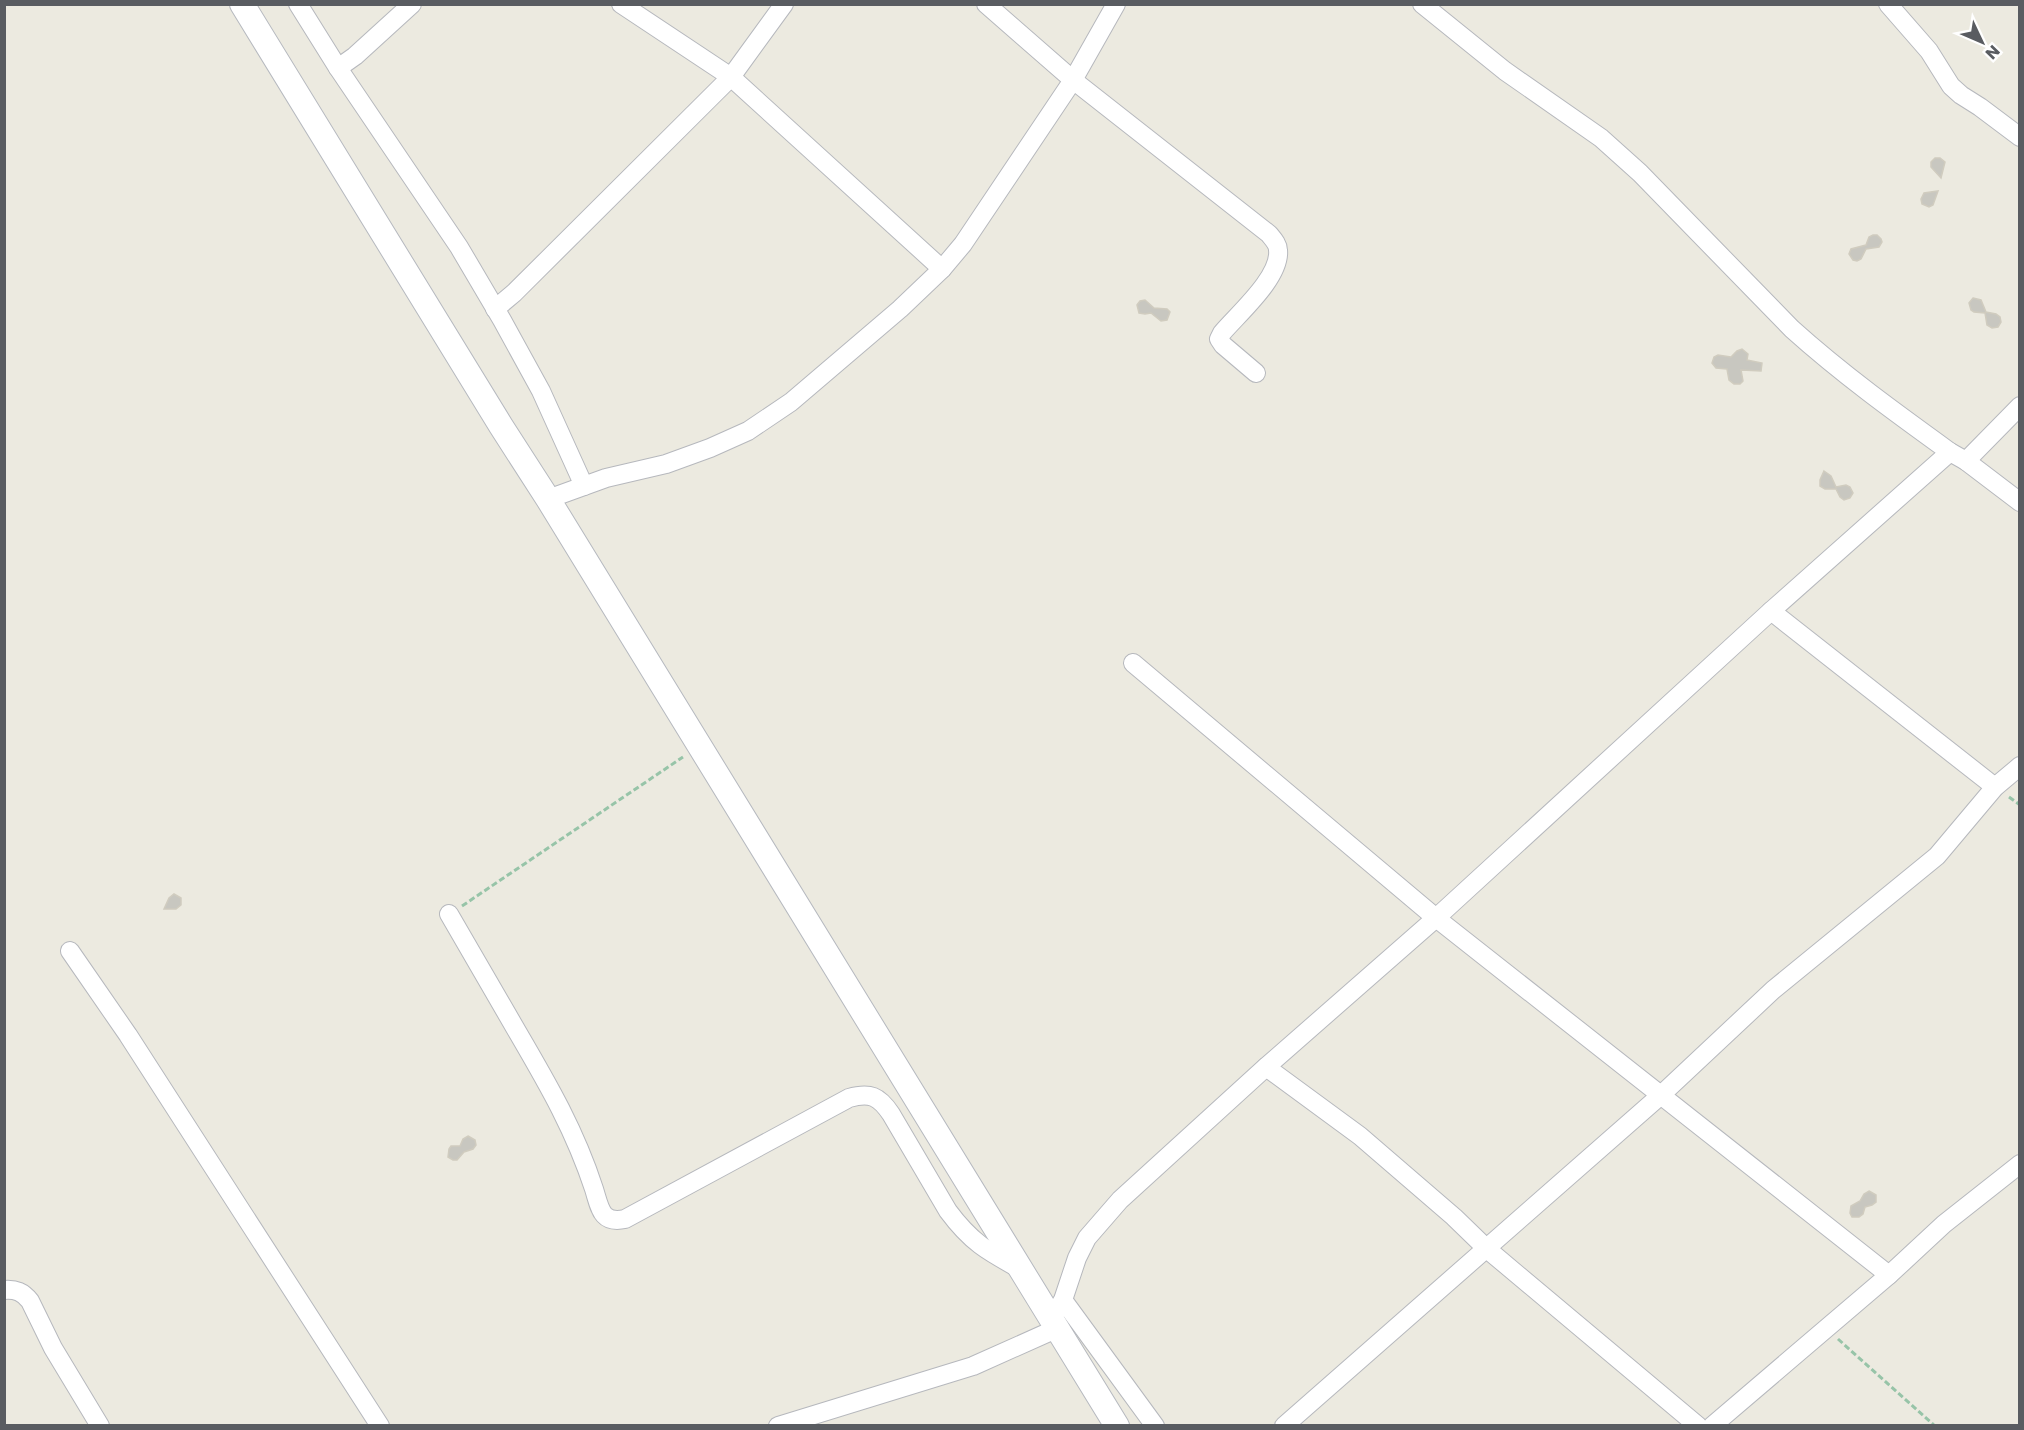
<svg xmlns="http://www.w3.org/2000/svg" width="2024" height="1430" viewBox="0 0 2024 1430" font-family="Poppins,sans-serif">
	<rect width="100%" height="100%" fill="#eceae0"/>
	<!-- building -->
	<g fill="#c8c7c0" stroke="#d0ccbf" stroke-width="1.5">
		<path d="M1935,158H1940L1945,162L1941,178L1931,167V162Z"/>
		<path d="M1938,191L1933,205L1929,207L1922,204L1921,199L1924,193Z"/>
		<path d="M1873,235H1877L1881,239L1882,242L1879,247L1866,249L1861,259L1857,261L1853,260L1849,254L1851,249L1866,245L1869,237Z"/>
		<path d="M1973,298L1981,300L1986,312L1996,314L2000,317L2001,322L1998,327L1992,328L1987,325L1985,313L1974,312L1971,310L1969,303Z"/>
		<path d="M1145,300L1154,308L1167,309L1170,312L1167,320L1161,321L1151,313L1145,314L1139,313L1137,305L1140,301Z"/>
		<path d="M1742,349L1748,354L1747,360L1762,363L1761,371L1741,370L1743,381L1740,384H1734L1729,380L1727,369L1716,368L1712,363L1714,357L1718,355L1731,357L1737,351Z"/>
		<path d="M1824,471L1831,476L1836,487L1846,485L1850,487L1853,493L1850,498L1844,500L1840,497L1836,489H1825L1820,486V480Z"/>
		<path d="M174,894L181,898V905L176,909H164L169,898Z"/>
		<path d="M468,1136L475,1140L476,1145L473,1149L464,1152L457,1160H453L448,1157L449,1149L451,1146H460L463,1139Z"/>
		<path d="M1869,1191L1876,1195V1202L1872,1205L1865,1207L1863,1214L1859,1217H1852L1850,1213L1851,1206L1860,1201L1864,1194Z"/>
	</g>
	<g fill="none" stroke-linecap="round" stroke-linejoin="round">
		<defs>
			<g id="street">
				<path d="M298,4L338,68L459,247L502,320L541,391L584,486"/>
				<path d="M621,4L731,77L942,269"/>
				<path d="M986,4L1073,80L1269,234C1273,239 1278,244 1278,250C1281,277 1238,314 1222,333L1219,339L1223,345L1256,373"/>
				<path d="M1422,4L1505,71L1601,138L1640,173L1792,329C1842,374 1896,413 1950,452L1966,461L2020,502"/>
				<path d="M1888,4L1929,51L1951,86L1961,95L1980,107L2020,137"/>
				<path d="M338,68L355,56L412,4"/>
				<path d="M495,309L514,293L731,77L784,4"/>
				<path d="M1966,461L2020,406"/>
				<path d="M548,499L606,478L666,464L710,448L748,431L791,402L900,309L942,269L963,244L1073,80L1116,4"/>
				<path d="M1771,611L1995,787"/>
				<path d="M1133,663L1436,918L1889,1275"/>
				<path d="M449,914C472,954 495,994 518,1033C549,1086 575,1131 594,1189C600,1208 601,1224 625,1219L849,1098C870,1092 879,1096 891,1114L948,1211C971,1242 987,1251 1020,1269"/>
				<path d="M70,951L128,1035L380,1426"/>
				<path d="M1266,1067L1360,1136L1454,1217L1487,1249L1698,1426"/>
				<path d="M4,1290C16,1289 23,1292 30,1301L53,1348L100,1426"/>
				<path d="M1063,1300L1155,1426"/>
				<path d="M1051,1320L1063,1300L1077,1258L1087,1238L1120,1200L1266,1067L1436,918L1771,611L1950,452"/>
				<path d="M778,1426L973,1366L1058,1328"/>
				<path d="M1284,1426L1661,1095L1773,990L1937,856L1995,787L2020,766"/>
				<path d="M1712,1426L1889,1275L1944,1224L2020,1164"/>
			</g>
			<path id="secondary" d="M242,4L501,426L548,499L1117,1426"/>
		</defs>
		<!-- street casing -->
		<use href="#street" stroke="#b6b8bd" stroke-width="20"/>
		<!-- secondary casing -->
		<use href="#secondary" stroke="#b6b9bf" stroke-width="26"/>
		<!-- path -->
		<g stroke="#97c4a8" stroke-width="3" stroke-dasharray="6 3" stroke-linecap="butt">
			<path d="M2009,797L2020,805"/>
			<path d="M462,906L683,757"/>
			<path d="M1838,1339L1935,1426"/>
		</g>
		<!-- street -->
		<use href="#street" stroke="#fff" stroke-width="18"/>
		<!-- secondary -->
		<use href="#secondary" stroke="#fff" stroke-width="24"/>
	</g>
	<!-- border -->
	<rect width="2024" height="1430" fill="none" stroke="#595c61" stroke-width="12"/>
	<!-- north arrow -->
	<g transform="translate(1982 42) rotate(134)" stroke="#ffffff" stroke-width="4.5" paint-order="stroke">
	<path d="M0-4.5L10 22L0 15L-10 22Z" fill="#595c61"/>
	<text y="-9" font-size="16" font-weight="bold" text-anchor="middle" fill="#595c61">N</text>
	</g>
</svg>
